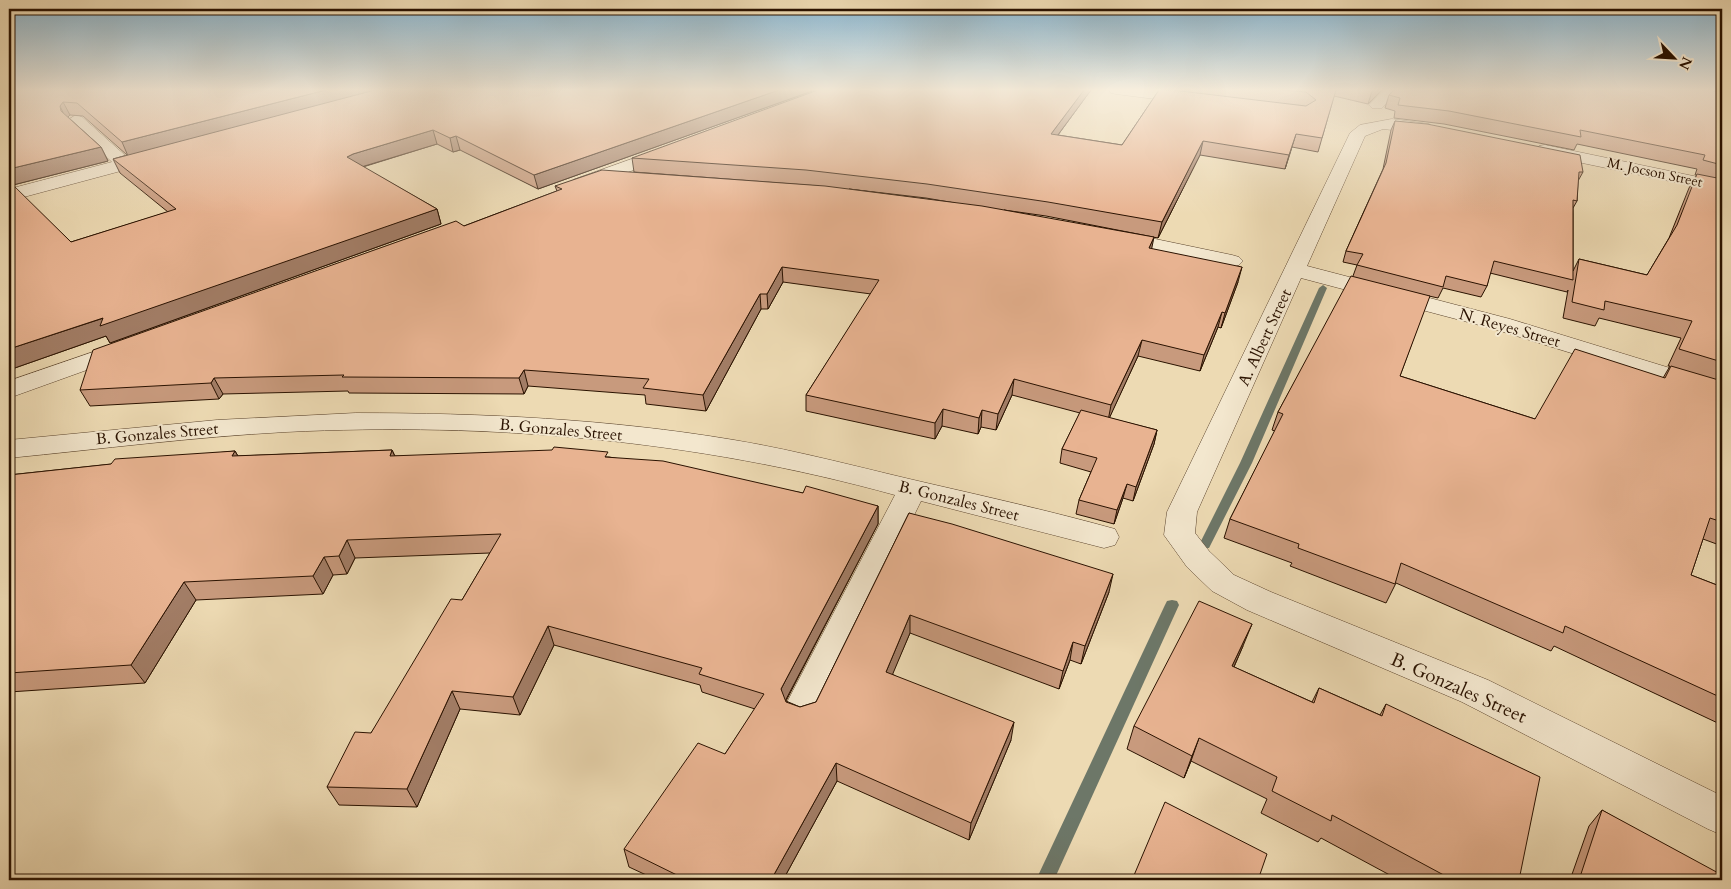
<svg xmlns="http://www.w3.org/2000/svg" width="1731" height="889" viewBox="0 0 1731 889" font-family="Cardo,serif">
	<rect width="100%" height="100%" fill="#eddab3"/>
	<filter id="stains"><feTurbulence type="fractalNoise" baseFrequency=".004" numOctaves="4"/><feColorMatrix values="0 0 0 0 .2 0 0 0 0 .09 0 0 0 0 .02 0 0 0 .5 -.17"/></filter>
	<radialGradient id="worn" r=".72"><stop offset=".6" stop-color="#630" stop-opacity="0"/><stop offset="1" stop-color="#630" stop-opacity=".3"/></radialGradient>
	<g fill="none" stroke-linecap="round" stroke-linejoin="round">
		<!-- stream -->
		<g fill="#6d7768" fill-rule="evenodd">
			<path d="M1323,285L1327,288L1252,463L1209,548H1201L1199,545L1240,463L1319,288Z"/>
			<path d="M1172,600L1177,601L1179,605L1054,880H1036L1165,605L1167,601Z"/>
		</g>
		<defs>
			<g id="minor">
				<path d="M1109,90C1125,90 1193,87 1202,99L1194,104L1116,94L1111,93Z"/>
				<path d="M1384,90H1399L1382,108H1372L1369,105Z"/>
				<path d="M76,115L82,117L128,158L152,152L158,153L161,157L158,161L9,201V189L112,162L70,123L68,120Z"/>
				<path d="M1392,119L1429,124L1437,129L1429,134L1383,129L1365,136L1307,266L1510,319L1722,384V400L1494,329L1301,278L1197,512L1195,533L1209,551L1234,575L1271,592L1488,680L1722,796V835L1708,829L1462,702L1247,610L1212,591L1187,567L1164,535L1167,512L1350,133L1360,125Z"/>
				<path d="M1545,145L1722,182V192L1539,154L1536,150L1539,146Z"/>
				<path d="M668,146L674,147L677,151L674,155L585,188H573L570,184L573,180Z"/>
				<path d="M1117,231L1232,255L1239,257L1243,261L1239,265L1232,267L1110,241L1107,237L1110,233Z"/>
				<path d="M125,341L134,343L137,348L134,353L9,398V381Z"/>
				<path d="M356,413C482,413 609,419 734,440C800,451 865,469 931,484C992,498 1054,512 1115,529L1119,537L1115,545L1104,548L921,501L815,719L802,723L789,719L784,708L895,495C696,440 491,422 286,432C193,437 101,449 9,458V440L217,420Z"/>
			</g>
		</defs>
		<!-- minor casing -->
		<use href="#minor" stroke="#5b442d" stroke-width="1"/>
		<!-- minor -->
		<use href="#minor" fill="#f3e7ce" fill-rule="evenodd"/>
	</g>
	<!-- wall -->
	<g fill="#c89a7d" stroke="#2a1200" fill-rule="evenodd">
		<path d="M9,90H815L538,189L460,150L453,152L437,144L363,167L437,209L441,224L110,343L106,336L9,370V186L71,242L168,212L120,173L113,159L127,155L83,116L70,115L68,117L101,147L108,161L9,186Z"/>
		<path d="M1091,90L1058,135L1122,145L1159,90H1382L1368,104L1334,96L1318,152L1292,147L1285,169L1200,155L1158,238L1046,216L1004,210L1152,249L1238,282L1221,328L1218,327L1200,371L1138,356L1109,418L1157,430L1154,444L1133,501L1123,498L1114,524L1076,514L1079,500L1091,472L1060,463L1062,449L1080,413L1012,395L996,430L981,427L978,434L942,426L935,439L806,411V395L871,294L783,282L768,309H761L706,411L646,404L645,395L528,386L524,394L349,393L348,391L223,394L219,399L90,406L80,390L464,226L557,191L555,186H819L634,172L632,158ZM849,189L926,198L955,203Z"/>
		<path d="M1394,90H1722V546L1703,539L1691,575L1722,587V725L1554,646L1551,651L1396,583L1386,603L1290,566L1292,563L1224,538L1230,519L1275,431L1272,430L1278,412L1353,276L1357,265L1343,262L1346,251L1383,169L1391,130L1395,121L1583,172L1578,181L1577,201L1573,208V271L1579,259L1647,275L1669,238L1689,188L1697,175H1695L1697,169L1577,144L1574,150L1444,124L1394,118L1395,111L1385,108L1389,95ZM1490,273L1567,292L1568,290L1563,318L1595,326L1599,318L1681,338L1668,366H1670L1663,378L1535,419L1400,376L1429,296L1438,298L1443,288L1481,297L1487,286Z"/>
		<path d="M392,450L395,456L609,457L803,493L878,506V524L786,701L800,707L816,702L909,513L1109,592L1081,664L1070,660L1059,689L910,633L892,674L1011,740L969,840L837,781L783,880H657L629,867L624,849L725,754L755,709L702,692L700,685L554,645L520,715L460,709L417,807L339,805L327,787L371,733L462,600L490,553L355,558L347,574L333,575L323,594L196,600L145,683L9,692V475L235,451L238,456Z"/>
		<path d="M1243,646L1234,667L1312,702L1319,688L1380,715L1386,704L1519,880H1399L1321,838L1318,842L1261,813L1267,799L1191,761L1184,778L1127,749L1134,726Z"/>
		<path d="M1602,810L1722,880H1570L1589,826Z"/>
	</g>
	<!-- shaded-wall -->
	<g fill="#a27d66" stroke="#2a1200">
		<path d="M326,90H378L128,156L122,142Z"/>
		<path d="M779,90H815L538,189L534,175Z"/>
		<path d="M1084,90H1091L1049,147L1051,134Z"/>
		<path d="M1373,90H1382L1368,104L1372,91Z"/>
		<path d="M63,102L70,115L66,119L60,106Z"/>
		<path d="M433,130L437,144L358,168L347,157L353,154Z"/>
		<path d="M1296,134L1292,147L1285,169L1289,155Z"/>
		<path d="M456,136L460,150L453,152L450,138Z"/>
		<path d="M1203,141L1200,155L1158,238L1162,222Z"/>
		<path d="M101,147L108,161L9,186V169Z"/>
		<path d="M437,209L441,224L110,343L106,336L9,370V349Z"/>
		<path d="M1154,237L1151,252L1149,248Z"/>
		<path d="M782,267L783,282L768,309L767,294Z"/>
		<path d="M1242,267L1238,282L1221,328L1225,313Z"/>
		<path d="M760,294L761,309L706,411L703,395Z"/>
		<path d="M1222,312L1218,327L1200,371L1204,355Z"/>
		<path d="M1142,340L1138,356L1108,421L1111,405Z"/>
		<path d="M524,370L528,386L524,394L519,378Z"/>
		<path d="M214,378L223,394L219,399L211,383Z"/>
		<path d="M1014,379L1012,395L996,430L998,414Z"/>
		<path d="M943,409L942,426L935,439V423Z"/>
		<path d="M982,410L981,427L978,434L979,418Z"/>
		<path d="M1157,430L1154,444L1133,501L1136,487Z"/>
		<path d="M392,450L400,468L390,456Z"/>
		<path d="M235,451L245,469L232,456Z"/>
		<path d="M1127,484L1123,498L1114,524L1117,510Z"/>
		<path d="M878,506V524L782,707L781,689Z"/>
		<path d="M347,540L355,558L347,574L339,556Z"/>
		<path d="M324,557L333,575L323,594L313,576Z"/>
		<path d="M1113,574L1109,592L1081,664L1085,646Z"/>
		<path d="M184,582L196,600L145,683L131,665Z"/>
		<path d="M910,615V633L886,690V672Z"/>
		<path d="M1252,624L1243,646L1224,689L1232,666Z"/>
		<path d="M548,626L554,645L520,715L513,697Z"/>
		<path d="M1073,642L1070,660L1059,689L1063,671Z"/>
		<path d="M452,691L460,709L417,807L407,789Z"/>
		<path d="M1014,722L1011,740L969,840L971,823Z"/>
		<path d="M1199,738L1191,761L1184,778L1192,756Z"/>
		<path d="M836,763L837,781L783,880H771Z"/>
	</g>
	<!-- building -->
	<g fill="#e8b391" stroke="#2a1200">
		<path d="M9,90H326L122,142L77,103L63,102L60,106L61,111L101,147L9,169Z"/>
		<path d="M375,90H779L534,175L456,136L450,138L433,130L353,154L347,157L437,209L100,326L103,318L9,349V186L13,185L71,242L176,209L113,159Z"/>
		<path d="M818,90H1084L1051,134L1122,145L1159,90H1172L1306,106L1316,100L1306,92L1283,90H1336L1322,138L1296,134L1289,155L1203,141L1162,222L1048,202L927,184L806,170L632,158Z"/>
		<path d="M1394,90H1710L1722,94V165L1703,160L1705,155L1580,130L1581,137L1449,111L1398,105L1400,98L1389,95Z"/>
		<path d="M1395,121L1427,124L1580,155L1583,172H1579L1577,201L1573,200V280L1494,261L1487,286L1446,276L1443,287L1357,265L1363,254L1346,251L1386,163Z"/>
		<path d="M602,170L825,186L982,206L1154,237L1149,248L1242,267L1225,313L1222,312L1204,355L1142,340L1111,405L1014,379L998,414L982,410L979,418L943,409L935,423L806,395L879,280L782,267L767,294H760L703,395L643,388L649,379L524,370L519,378L342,377L344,375L214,378L211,383L80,390L93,350L456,221L464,226L562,189L555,186Z"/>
		<path d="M1697,174L1722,179V362L1679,349L1692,321L1605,301L1604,310L1572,302L1579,259L1647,275L1677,225Z"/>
		<path d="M1351,276L1430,296L1400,376L1535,419L1575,349L1665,378L1671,366L1722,381V522L1710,518L1691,575L1722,587V698L1565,626L1563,633L1401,563L1395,584L1298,548L1299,544L1230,519L1283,414L1278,412Z"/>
		<path d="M1081,410L1157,430L1136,487L1127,484L1117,510L1079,500L1097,458L1062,449Z"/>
		<path d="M554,447L608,452L605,457L663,461L803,493L806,486L878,506L781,689L786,702L800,707L816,702L909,513L952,524L1113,574L1085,646L1073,642L1063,671L910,615L886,672L1014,722L971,823L836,763L771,880H687L624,849L698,743L725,754L764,694L699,674L702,668L548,626L513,697L452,691L407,789L327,787L355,732L371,733L451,599L462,600L501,534L347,540L339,556L324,557L313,576L184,582L131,665L9,673V475L111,464L115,459L235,451L232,456L392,450L390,456L552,450Z"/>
		<path d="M1199,601L1252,624L1232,666L1314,703L1319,688L1382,716L1386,704L1540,777L1519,880H1453L1332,815L1331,821L1272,791L1277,777L1199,738L1192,756L1134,726Z"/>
		<path d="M1165,802L1267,854L1258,880H1132Z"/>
		<path d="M1602,810L1722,875V880H1579Z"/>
	</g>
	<!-- sky -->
	<linearGradient id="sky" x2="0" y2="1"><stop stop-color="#88b6d1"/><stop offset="0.42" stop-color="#f7eedd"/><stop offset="1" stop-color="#f7eedd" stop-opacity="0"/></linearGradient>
	<rect width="1731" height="214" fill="url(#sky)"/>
	<g text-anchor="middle" stroke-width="4" stroke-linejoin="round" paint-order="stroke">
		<!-- far-street labels -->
		<g font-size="14" fill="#2a1200" stroke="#f3e7ce">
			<text transform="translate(1655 172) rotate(12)" y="5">M. Jocson Street</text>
		</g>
		<!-- street labels -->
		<g font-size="16" fill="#2a1200" stroke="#f3e7ce">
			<text transform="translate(1510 327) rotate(16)" y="6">N. Reyes Street</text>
			<text transform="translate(1264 337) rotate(-65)" y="6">A. Albert Street</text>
			<text transform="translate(561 429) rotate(5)" y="6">B. Gonzales Street</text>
			<text transform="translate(157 433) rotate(-5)" y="6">B. Gonzales Street</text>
			<text transform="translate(959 500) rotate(14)" y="6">B. Gonzales Street</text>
		</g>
		<!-- near-street labels -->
		<g font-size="19" fill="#2a1200" stroke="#f3e7ce">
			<text transform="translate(1459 687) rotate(24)" y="7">B. Gonzales Street</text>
		</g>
	</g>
	<!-- margin -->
	<rect width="1731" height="889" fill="none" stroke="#eddab3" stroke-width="30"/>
	<rect x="10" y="10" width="1711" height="869" fill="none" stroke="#2a1200" stroke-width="2.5"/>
	<rect x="15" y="15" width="1701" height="859" fill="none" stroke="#2a1200"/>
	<!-- north arrow -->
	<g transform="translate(1674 58) rotate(115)" stroke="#f3e7ce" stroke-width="4" paint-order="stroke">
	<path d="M0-4L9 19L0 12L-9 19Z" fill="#2a1200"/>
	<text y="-8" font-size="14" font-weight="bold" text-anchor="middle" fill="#2a1200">N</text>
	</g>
	<rect width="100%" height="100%" filter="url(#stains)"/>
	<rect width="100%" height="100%" fill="url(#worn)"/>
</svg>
